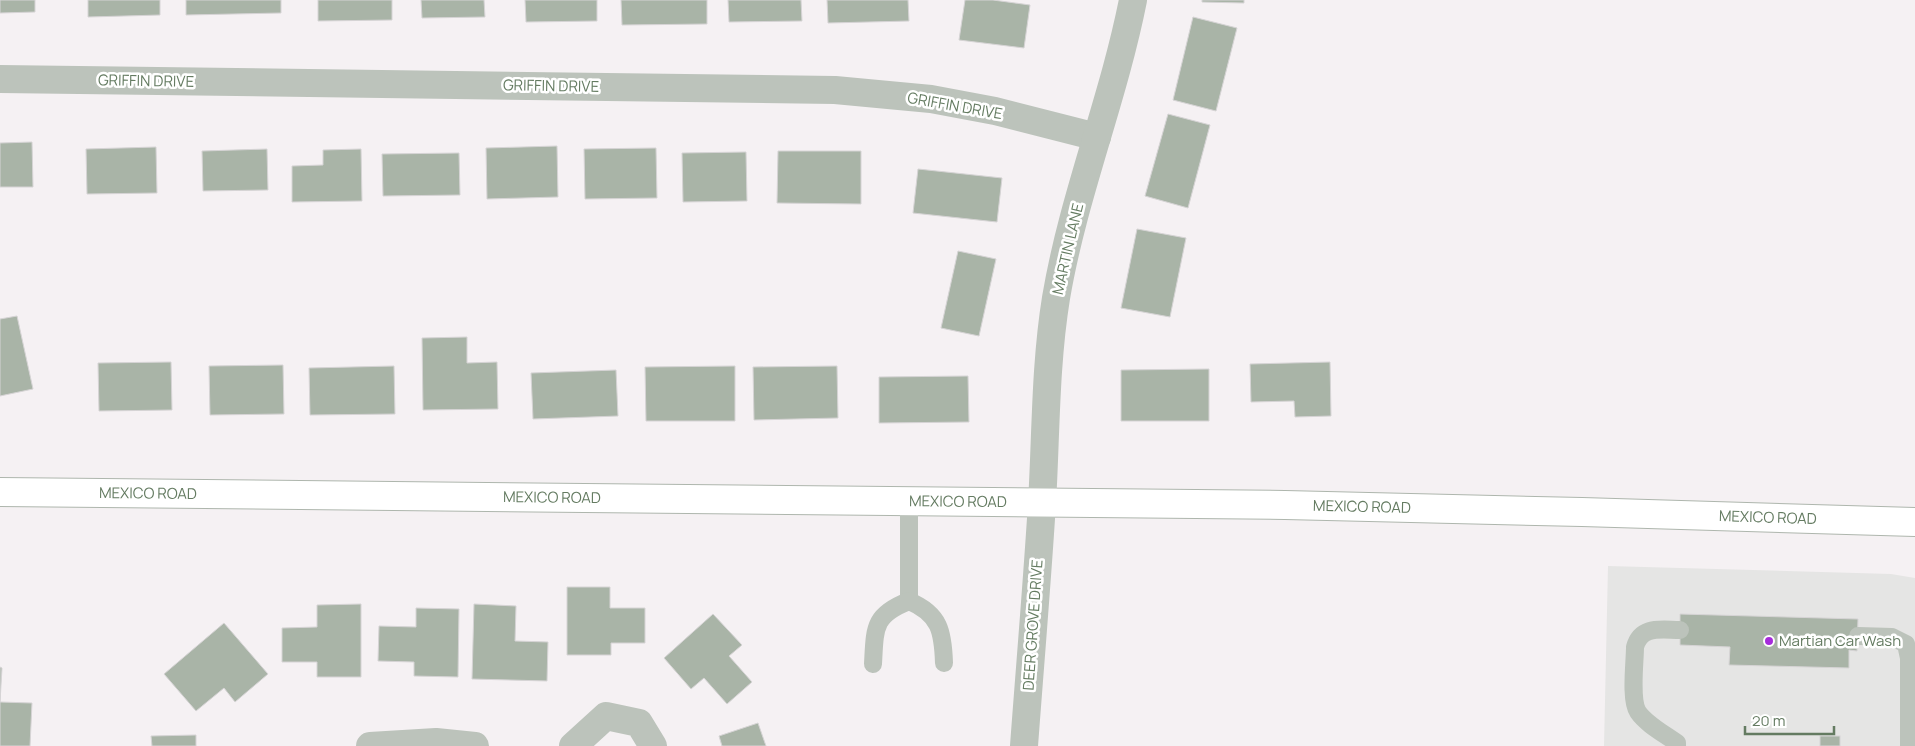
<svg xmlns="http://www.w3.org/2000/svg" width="1915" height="746" viewBox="0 0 1915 746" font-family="Manrope,sans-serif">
	<rect width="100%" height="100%" fill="#f5f1f3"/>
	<!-- built -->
	<path fill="#e5e5e4" d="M1608,566L1891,574L1915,578V746H1604Z"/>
	<!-- building -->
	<g fill="#a9b4a7" stroke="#d6d4d5">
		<path d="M0,0H35V12L0,13Z"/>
		<path d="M88,0H160V15L88,17Z"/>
		<path d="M186,0H281V13L186,15Z"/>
		<path d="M318,0H392V20L318,21Z"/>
		<path d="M421,0H484L485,17L422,18Z"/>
		<path d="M525,0H597V21L526,22Z"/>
		<path d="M621,0H707V24L622,25Z"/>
		<path d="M728,0H801L802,21L729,22Z"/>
		<path d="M827,0H908L909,21L828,23Z"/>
		<path d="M965,0H993L1030,5L1024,48L959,40Z"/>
		<path d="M1202,0H1244V3L1202,2Z"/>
		<path d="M1193,17L1237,28L1216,111L1173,100Z"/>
		<path d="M1168,114L1210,125L1188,208L1145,196Z"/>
		<path d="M32,142L33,187H0V143Z"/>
		<path d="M557,146L558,197L487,199L486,148Z"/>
		<path d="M156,147L157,193L87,194L86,149Z"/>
		<path d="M656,148L657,198L585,199L584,149Z"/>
		<path d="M267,149L268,190L203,191L202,151Z"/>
		<path d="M361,149L362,201L292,202V166L323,165V150Z"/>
		<path d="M778,151H861V204L777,203Z"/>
		<path d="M746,152L747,201L683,202L682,153Z"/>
		<path d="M459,153L460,195L383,196L382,154Z"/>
		<path d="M918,169L1002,178L997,222L913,213Z"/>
		<path d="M1137,229L1186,238L1170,317L1121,308Z"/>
		<path d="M958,251L996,259L979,336L941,328Z"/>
		<path d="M17,316L33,389L0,396V319Z"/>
		<path d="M467,337V363L497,362L498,409L423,410L422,338Z"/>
		<path d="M171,362L172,410L99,411L98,363Z"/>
		<path d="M1330,362L1331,416L1295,417L1294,401L1251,402L1250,364Z"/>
		<path d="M283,365L284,414L210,415L209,366Z"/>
		<path d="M394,366L395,414L310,415L309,368Z"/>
		<path d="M735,366V421H646L645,367Z"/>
		<path d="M837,366L838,418L754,420L753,367Z"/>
		<path d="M1209,369V421H1121V370Z"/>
		<path d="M616,370L618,416L533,419L531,373Z"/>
		<path d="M968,376L969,422L879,423V377Z"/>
		<path d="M567,587H610V608H645V643H611V655H567Z"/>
		<path d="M361,604V677H317V662H282V628L317,627V605Z"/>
		<path d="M474,604L516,606L515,641L548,642L547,681L472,679Z"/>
		<path d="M416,608L459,609L458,677L414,676V662L378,661L379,626L416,627Z"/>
		<path d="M713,614L742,645L729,656L752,682L727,704L704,678L691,689L664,658Z"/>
		<path d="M1680,614L1858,619L1857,651L1849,650V668L1729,665L1730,647L1680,645Z"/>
		<path d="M224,623L268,674L235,702L224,688L196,711L164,674Z"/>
		<path d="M0,667L2,668L0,702L32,703L30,746H0Z"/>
		<path d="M758,723L766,746H722L719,736Z"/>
		<path d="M196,735V746H152L151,736Z"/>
		<rect x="1820" y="736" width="20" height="10"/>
	</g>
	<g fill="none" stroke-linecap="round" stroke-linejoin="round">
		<defs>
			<g id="primary">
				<path id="s1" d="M0,492L1285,505L1582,512L1915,522"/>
			</g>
		</defs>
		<!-- primary casing -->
		<use href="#primary" stroke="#aeb6ad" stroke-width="30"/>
		<!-- service -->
		<g stroke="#bcc3bb" stroke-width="18">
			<path d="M909,502V601"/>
			<path d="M1858,636L1892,637L1906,644L1909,658V746"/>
			<path d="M873,664C875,628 873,615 909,601C940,614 943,632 944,663"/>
			<path d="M1677,746V743C1665,734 1647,725 1638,712C1630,700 1635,662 1635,647C1641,625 1661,630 1680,630"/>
		</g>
		<!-- minor -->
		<g stroke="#bcc3bb" stroke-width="28">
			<path d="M0,79L835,90L931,99L995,111L1097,137"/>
			<path d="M370,746L436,742L475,746"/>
			<path d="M573,746L606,716L639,723L653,746"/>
			<path d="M1024,746C1030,665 1037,584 1042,503C1046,435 1045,366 1056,298C1073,197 1113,101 1133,0"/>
		</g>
		<!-- primary -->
		<use href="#primary" stroke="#fff" stroke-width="28"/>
	</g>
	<!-- markers -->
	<circle fill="#a62bdb" stroke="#fff" stroke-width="2" cx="1769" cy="641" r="5"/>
	<g text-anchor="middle" stroke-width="5" stroke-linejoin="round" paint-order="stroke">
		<!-- street labels -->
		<g font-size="15" fill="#647b61" stroke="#fff">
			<text transform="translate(146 81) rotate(1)" y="5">GRIFFIN DRIVE</text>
			<text transform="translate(551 86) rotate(1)" y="5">GRIFFIN DRIVE</text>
			<text transform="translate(955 106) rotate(10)" y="5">GRIFFIN DRIVE</text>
			<text transform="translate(1068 249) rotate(-77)" y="5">MARTIN LANE</text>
			<text dy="5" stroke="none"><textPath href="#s1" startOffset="148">MEXICO ROAD</textPath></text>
			<text dy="5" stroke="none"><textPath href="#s1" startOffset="552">MEXICO ROAD</textPath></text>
			<text dy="5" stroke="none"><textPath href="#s1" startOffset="958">MEXICO ROAD</textPath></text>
			<text dy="5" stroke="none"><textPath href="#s1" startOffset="1362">MEXICO ROAD</textPath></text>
			<text dy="5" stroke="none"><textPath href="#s1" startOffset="1768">MEXICO ROAD</textPath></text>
			<text transform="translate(1033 625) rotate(-86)" y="5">DEER GROVE DRIVE</text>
		</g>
		<!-- poi labels -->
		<g font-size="15" fill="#647b61" stroke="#fff" text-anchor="start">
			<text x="1779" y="646">Martian Car Wash</text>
		</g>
	</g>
	<!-- scale -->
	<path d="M1745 726v8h89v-8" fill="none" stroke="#647b61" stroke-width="2.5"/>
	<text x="1752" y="726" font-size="15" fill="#647b61" stroke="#ffffff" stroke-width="4" paint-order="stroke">20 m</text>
</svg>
